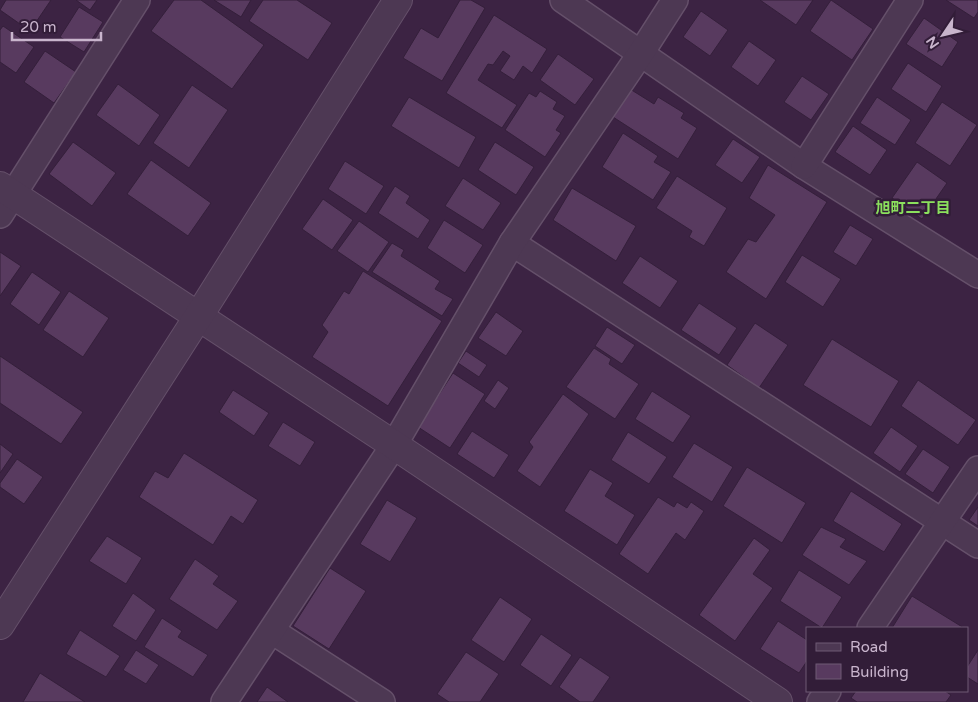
<svg xmlns="http://www.w3.org/2000/svg" width="978" height="702" viewBox="0 0 978 702" font-family="'Varela Round','Noto Sans JP',sans-serif">
	<rect width="100%" height="100%" fill="#3c2343"/>
	<!-- building -->
	<g fill="#583a5f" stroke="#341f3a">
		<path d="M6,0H51L30,31L0,10Z"/>
		<path d="M76,0H97L90,10Z"/>
		<path d="M174,0H201L264,45L232,89L151,31Z"/>
		<path d="M214,0H251L241,17Z"/>
		<path d="M263,0H297L332,23L308,60L249,21Z"/>
		<path d="M460,0H471L485,8L442,81L403,58L421,28L438,38Z"/>
		<path d="M760,0H813L796,25Z"/>
		<path d="M831,0L873,29L852,60L810,31Z"/>
		<path d="M946,0H978V12L974,18Z"/>
		<path d="M79,7L103,22L84,52L60,37Z"/>
		<path d="M701,11L728,30L710,56L683,37Z"/>
		<path d="M494,15L547,49L532,73L523,66L514,80L500,71L510,56L503,51L493,65L488,64L478,80L517,105L502,128L446,93Z"/>
		<path d="M924,18L958,42L942,67L906,44Z"/>
		<path d="M3,26L34,47L16,73L0,62V30Z"/>
		<path d="M749,41L776,60L758,86L731,67Z"/>
		<path d="M45,51L76,72L54,103L24,82Z"/>
		<path d="M558,54L594,79L575,105L540,80Z"/>
		<path d="M908,63L942,86L926,112L891,89Z"/>
		<path d="M802,76L829,94L811,120L784,102Z"/>
		<path d="M118,84L160,115L139,146L96,115Z"/>
		<path d="M192,85L228,110L189,168L153,143Z"/>
		<path d="M630,89L654,104L658,97L684,113L681,118L697,128L678,159L613,117Z"/>
		<path d="M540,91L557,102L553,109L565,116L556,130L561,133L545,157L505,130L529,93L536,97Z"/>
		<path d="M409,97L476,137L459,168L391,126Z"/>
		<path d="M877,97L911,120L895,145L860,123Z"/>
		<path d="M942,102L977,125L950,166L915,143Z"/>
		<path d="M853,126L887,150L870,175L835,152Z"/>
		<path d="M623,133L658,156L654,162L671,172L653,200L602,167Z"/>
		<path d="M733,139L760,157L742,183L715,165Z"/>
		<path d="M73,142L116,173L92,206L49,174Z"/>
		<path d="M495,142L534,167L516,195L478,170Z"/>
		<path d="M151,160L211,203L188,236L127,194Z"/>
		<path d="M345,161L384,186L366,214L328,189Z"/>
		<path d="M917,162L947,183L922,219L892,198Z"/>
		<path d="M768,165L827,202L766,299L726,272L748,239L756,242L775,215L749,198Z"/>
		<path d="M677,176L727,208L704,246L689,237L692,231L656,208Z"/>
		<path d="M463,178L501,203L483,230L445,206Z"/>
		<path d="M395,186L410,196L406,203L430,220L418,239L378,213Z"/>
		<path d="M572,188L636,226L616,261L553,220Z"/>
		<path d="M323,199L353,220L332,250L302,229Z"/>
		<path d="M444,220L483,245L465,273L427,248Z"/>
		<path d="M359,221L389,242L368,272L337,251Z"/>
		<path d="M850,225L873,239L856,266L833,252Z"/>
		<path d="M392,243L404,250L401,256L440,281L435,289L453,299L442,316L372,272Z"/>
		<path d="M0,252L21,266L0,296Z"/>
		<path d="M802,255L841,279L823,307L785,282Z"/>
		<path d="M640,256L678,281L660,308L622,283Z"/>
		<path d="M363,271L442,321L388,406L312,357L328,332L322,325L344,291L349,294Z"/>
		<path d="M32,272L61,292L39,325L10,304Z"/>
		<path d="M69,291L109,318L83,357L43,330Z"/>
		<path d="M699,303L737,328L719,355L681,330Z"/>
		<path d="M496,312L523,331L506,356L478,338Z"/>
		<path d="M755,323L788,345L759,388L727,365Z"/>
		<path d="M607,327L635,345L622,364L595,346Z"/>
		<path d="M832,339L899,381L871,427L803,385Z"/>
		<path d="M594,348L611,359L609,364L639,384L615,419L566,387Z"/>
		<path d="M466,351L487,365L479,377L458,363Z"/>
		<path d="M0,356L83,412L61,444L0,403Z"/>
		<path d="M453,373L485,394L450,448L418,427Z"/>
		<path d="M498,380L509,388L495,409L484,401Z"/>
		<path d="M918,380L976,420L958,445L901,406Z"/>
		<path d="M233,390L269,413L254,436L219,412Z"/>
		<path d="M652,391L691,416L673,443L635,419Z"/>
		<path d="M563,394L589,414L540,487L517,471L533,447L529,442Z"/>
		<path d="M283,422L315,442L300,466L268,446Z"/>
		<path d="M891,427L918,446L900,472L873,453Z"/>
		<path d="M472,431L509,455L494,478L457,454Z"/>
		<path d="M628,432L667,457L649,484L611,460Z"/>
		<path d="M694,443L733,467L712,502L672,477Z"/>
		<path d="M0,444L13,454L0,473Z"/>
		<path d="M923,449L950,467L933,493L905,474Z"/>
		<path d="M184,453L258,500L243,524L231,516L213,545L139,497L155,471L168,478Z"/>
		<path d="M17,459L43,477L24,504L0,487V483Z"/>
		<path d="M747,467L806,503L782,543L723,506Z"/>
		<path d="M590,469L613,483L605,496L635,515L617,545L564,511Z"/>
		<path d="M851,491L902,524L884,552L833,521Z"/>
		<path d="M658,497L674,507L677,502L687,508L691,502L704,511L685,540L676,533L648,574L619,554Z"/>
		<path d="M387,500L417,518L390,562L360,544Z"/>
		<path d="M978,507V526L969,520Z"/>
		<path d="M821,527L846,539L840,547L867,561L849,585L802,555Z"/>
		<path d="M107,536L142,558L126,584L89,561Z"/>
		<path d="M754,538L770,550L753,574L773,588L735,641L699,615Z"/>
		<path d="M195,559L219,576L213,584L238,601L217,630L169,599Z"/>
		<path d="M330,568L366,591L329,649L293,626Z"/>
		<path d="M799,570L842,597L822,628L780,601Z"/>
		<path d="M133,593L156,610L136,641L112,626Z"/>
		<path d="M912,596L964,628H892Z"/>
		<path d="M500,597L532,619L504,662L471,640Z"/>
		<path d="M162,618L182,631L178,637L208,655L193,677L144,647Z"/>
		<path d="M778,621L807,640V661L799,673L760,649Z"/>
		<path d="M80,630L120,656L106,677L66,654Z"/>
		<path d="M541,634L572,655L551,686L520,665Z"/>
		<path d="M136,650L159,665L146,684L123,670Z"/>
		<path d="M978,650V684L967,677V667Z"/>
		<path d="M466,652L499,674L480,702H449L437,694Z"/>
		<path d="M580,657L610,677L593,702H580L559,687Z"/>
		<path d="M40,673L85,702H23Z"/>
		<path d="M267,687L288,702H257Z"/>
		<path d="M856,691H945L951,695L946,702H857L851,698Z"/>
	</g>
	<g fill="none" stroke-linecap="round" stroke-linejoin="round">
		<defs>
			<g id="minor">
				<path d="M563,0L804,166L978,275"/>
				<path d="M804,166L910,0"/>
				<path d="M0,215L137,0"/>
				<path d="M512,243L978,545"/>
				<path d="M870,628L978,469"/>
				<path d="M272,631L382,702"/>
				<path d="M224,702L394,445L512,243L641,53L675,0"/>
				<path d="M820,702L828,691"/>
			</g>
			<g id="tertiary">
				<path d="M0,186L394,445L778,702"/>
				<path d="M0,625L198,317L398,0"/>
			</g>
		</defs>
		<!-- minor casing -->
		<use href="#minor" stroke="#65506a" stroke-width="28"/>
		<!-- tertiary casing -->
		<use href="#tertiary" stroke="#65506a" stroke-width="30"/>
		<!-- minor -->
		<use href="#minor" stroke="#4d3853" stroke-width="25"/>
		<!-- tertiary -->
		<use href="#tertiary" stroke="#4d3853" stroke-width="28"/>
	</g>
	<g text-anchor="middle" stroke-width="5" stroke-linejoin="round" paint-order="stroke">
		<!-- neighbourhood labels -->
		<g font-size="15" font-weight="bold" fill="#8be05d" stroke="#321d38">
			<text x="913" y="213">旭町二丁目</text>
		</g>
	</g>
	<!-- legend -->
	<rect x="806" y="627" width="162" height="65" fill="#321d38" stroke="#6e5a74"/>
	<rect x="816" y="643" width="25" height="8" fill="#4d3853" stroke="#6e5a74"/>
	<text x="850" y="652" font-size="15" fill="#c9b5cd">Road</text>
	<rect x="816" y="664" width="25" height="15" fill="#583a5f" stroke="#6e5a74"/>
	<text x="850" y="677" font-size="15" fill="#c9b5cd">Building</text>
	<!-- north arrow -->
	<g transform="translate(943 35) rotate(235)" stroke="#321d38" stroke-width="4" paint-order="stroke">
	<path d="M0-4L9 19L0 12L-9 19Z" fill="#c9b5cd"/>
	<text y="-8" font-size="14" font-weight="bold" text-anchor="middle" fill="#c9b5cd">N</text>
	</g>
	<!-- scale -->
	<path d="M12 32v8h89v-8" fill="none" stroke="#c9b5cd" stroke-width="2.5"/>
	<text x="20" y="32" font-size="15" fill="#c9b5cd" stroke="#321d38" stroke-width="4" paint-order="stroke">20 m</text>
</svg>
